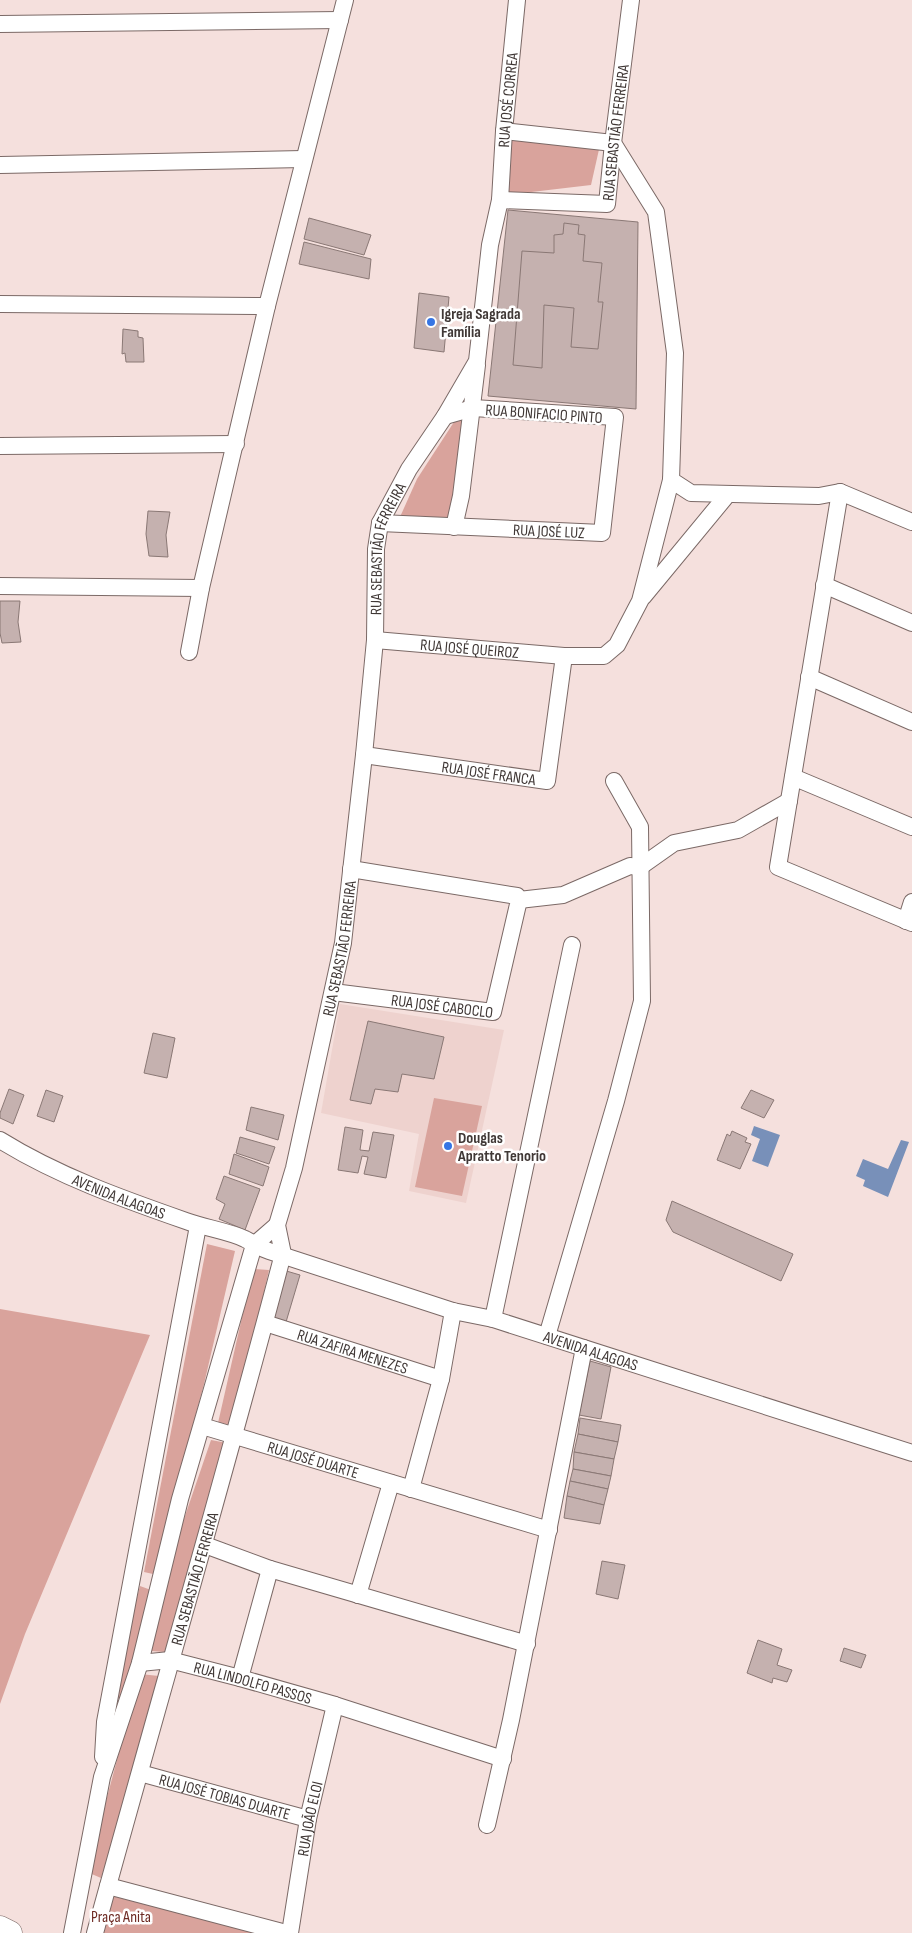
<svg xmlns="http://www.w3.org/2000/svg" width="912" height="1933" viewBox="0 0 912 1933" font-family="'Sofia Sans Condensed',sans-serif">
	<rect width="100%" height="100%" fill="#f5e0dd"/>
	<!-- built -->
	<path fill="#eed2ce" d="M340,1004L504,1030L466,1203L409,1191L419,1134L321,1113Z"/>
	<!-- green -->
	<g fill="#d9a39c">
		<path d="M512,137L600,145L591,185L506,195Z"/>
		<path d="M466,420L451,518L447,521L400,517L417,479L454,422Z"/>
		<path d="M434,1098L482,1106L462,1196L415,1187Z"/>
		<path d="M207,1244L235,1251L204,1384L153,1574L144,1572Z"/>
		<path d="M253,1269L269,1270L234,1425L218,1423Z"/>
		<path d="M0,1309L150,1335L25,1634L0,1704Z"/>
		<path d="M211,1440L227,1443L165,1652L151,1651L173,1551Z"/>
		<path d="M140,1586L151,1590L122,1700L114,1697L124,1647Z"/>
		<path d="M140,1674L159,1676L131,1783L101,1878L87,1872Z"/>
		<path d="M108,1895L257,1933H100Z"/>
	</g>
	<!-- water -->
	<g fill="#7890b9">
		<path d="M754,1126L780,1135L768,1167L752,1161L760,1139L751,1135Z"/>
		<path d="M901,1140L909,1142L888,1197L863,1186L865,1180L856,1176L863,1159L888,1169Z"/>
	</g>
	<!-- building -->
	<g fill="#c5b1af" stroke="#8a7875">
		<path d="M508,210L638,222L636,409L488,396Z"/>
		<path d="M309,218L371,235L364,255L304,239Z"/>
		<path d="M564,223L579,225L578,234L585,235L583,261L602,263L598,302H603L598,349L571,347L574,308L544,305L542,368L513,365L522,251L554,253V235L563,234Z"/>
		<path d="M304,242L371,259L369,279L299,264Z"/>
		<path d="M419,293L449,297L444,352L414,348Z"/>
		<path d="M123,329L138,331V337L143,338L144,362H126L125,353L122,354Z"/>
		<path d="M148,511L170,512L166,535L168,557L149,556L146,534Z"/>
		<path d="M0,601H20L18,622L21,642L2,643L0,633Z"/>
		<path d="M368,1021L444,1037L434,1079L402,1074L398,1092L375,1089L371,1104L350,1100Z"/>
		<path d="M153,1033L175,1038L167,1078L144,1073Z"/>
		<path d="M9,1089L24,1095L13,1124L0,1118V1113Z"/>
		<path d="M46,1090L63,1096L54,1122L37,1116Z"/>
		<path d="M751,1090L774,1100L764,1118L741,1108Z"/>
		<path d="M251,1107L284,1115L278,1140L246,1130Z"/>
		<path d="M345,1127L363,1130L360,1150L369,1151L373,1132L394,1135L386,1178L364,1174L368,1157L362,1156L358,1173L338,1170Z"/>
		<path d="M732,1131L747,1138L745,1142L751,1144L740,1169L717,1160L727,1134L730,1136Z"/>
		<path d="M240,1137L275,1147L269,1164L236,1153Z"/>
		<path d="M234,1154L269,1167L263,1186L229,1174Z"/>
		<path d="M224,1176L260,1189L245,1230L219,1219L225,1204L216,1199Z"/>
		<path d="M672,1201L793,1254L781,1281L673,1232L666,1220Z"/>
		<path d="M283,1270L300,1275L286,1322L270,1319Z"/>
		<path d="M590,1361L611,1367L601,1419L579,1415Z"/>
		<path d="M580,1418L621,1425L618,1442L578,1434Z"/>
		<path d="M578,1434L618,1442L614,1459L574,1452Z"/>
		<path d="M574,1452L614,1459L611,1476L573,1469Z"/>
		<path d="M573,1469L611,1476L608,1489L570,1481Z"/>
		<path d="M570,1481L608,1489L604,1505L567,1496Z"/>
		<path d="M567,1496L604,1505L600,1524L564,1518Z"/>
		<path d="M602,1561L625,1565L618,1599L596,1594Z"/>
		<path d="M758,1640L782,1649L777,1665L792,1670L787,1682L773,1678L772,1683L747,1673Z"/>
		<path d="M844,1648L866,1655L861,1668L840,1661Z"/>
	</g>
	<g fill="none" stroke-linecap="round" stroke-linejoin="round">
		<defs>
			<g id="minor">
				<path d="M0,24L340,20"/>
				<path d="M504,131L613,143L656,212L675,353L671,480L691,493L819,496L840,492L912,522"/>
				<path d="M0,165L303,159"/>
				<path id="s1" d="M500,200L607,204L613,143L631,0"/>
				<path d="M0,304L267,306"/>
				<path d="M0,446L236,444"/>
				<path d="M840,492L778,867L912,923"/>
				<path id="s2" d="M380,523L602,533L615,417L473,408L445,416"/>
				<path d="M454,527L461,496L477,365"/>
				<path d="M824,585L912,623"/>
				<path d="M0,586L201,588"/>
				<path d="M643,597L728,494"/>
				<path id="s3" d="M375,640L564,656H604L617,645L640,601L671,480"/>
				<path d="M189,652L201,588L267,306L345,0"/>
				<path d="M809,677L912,722"/>
				<path id="s4" d="M364,755L547,781L564,656"/>
				<path d="M793,777L912,827"/>
				<path d="M519,900L563,895L630,866L640,867L674,843L738,830L789,801"/>
				<path d="M906,921L912,902"/>
				<path id="s5" d="M333,992L493,1012L519,900L517,896L351,869"/>
				<path id="s6" d="M0,1140C58,1176 123,1199 186,1221C205,1228 228,1231 245,1239C253,1243 260,1248 269,1251L453,1311L493,1319L912,1453"/>
				<path d="M493,1319L572,945"/>
				<path id="s7" d="M265,1323L441,1379"/>
				<path d="M547,1336L616,1101L642,1001L640,827L614,781"/>
				<path id="s8" d="M202,1426L549,1530"/>
				<path d="M411,1489L441,1379L453,1311"/>
				<path d="M205,1545L270,1569L527,1644"/>
				<path d="M358,1595L391,1483"/>
				<path id="s9" d="M140,1663L170,1660L240,1678L335,1705L503,1759"/>
				<path d="M240,1678L270,1569"/>
				<path d="M103,1757L105,1722L198,1226"/>
				<path id="s10" d="M140,1773L308,1819"/>
				<path d="M487,1825L511,1720L584,1348"/>
				<path d="M108,1886L286,1933"/>
				<path d="M72,1933L102,1777L140,1663L180,1499L254,1245L277,1225"/>
				<path id="s11" d="M95,1933C157,1707 223,1482 283,1254L277,1225L294,1168L343,943L364,755L375,640L376,549L380,523L409,469L445,416L477,361L490,245L500,200L504,131L517,0"/>
				<path id="s12" d="M290,1933L308,1819L335,1705"/>
			</g>
			<path id="secondary" d="M0,1928L10,1933"/>
		</defs>
		<!-- minor casing -->
		<use href="#minor" stroke="#7b6966" stroke-width="18"/>
		<!-- secondary casing -->
		<use href="#secondary" stroke="#7b6966" stroke-width="25"/>
		<!-- minor -->
		<use href="#minor" stroke="#fff" stroke-width="16"/>
		<!-- secondary -->
		<use href="#secondary" stroke="#fff" stroke-width="24"/>
	</g>
	<!-- markers -->
	<g fill="#3675e4" stroke="#fff" stroke-width="2">
		<circle cx="431" cy="322" r="5"/>
		<circle cx="448" cy="1146" r="5"/>
	</g>
	<g text-anchor="middle" stroke-width="5" stroke-linejoin="round" paint-order="stroke">
		<!-- street labels -->
		<g font-size="16" fill="#403836" stroke="#fff">
			<text dy="6" stroke="none"><textPath href="#s11" startOffset="1898">RUA JOSÉ CORREA</textPath></text>
			<text dy="6" stroke="none"><textPath href="#s1" startOffset="179">RUA SEBASTIÃO FERREIRA</textPath></text>
			<text transform="translate(544 413) rotate(4)" y="6">RUA BONIFACIO PINTO</text>
			<text dy="6" stroke="none"><textPath href="#s2" startOffset="169">RUA JOSÉ LUZ</textPath></text>
			<text dy="6" stroke="none"><textPath href="#s11" startOffset="1422">RUA SEBASTIÃO FERREIRA</textPath></text>
			<text dy="6" stroke="none"><textPath href="#s3" startOffset="95">RUA JOSÉ QUEIROZ</textPath></text>
			<text dy="6" stroke="none"><textPath href="#s4" startOffset="126">RUA JOSÉ FRANCA</textPath></text>
			<text dy="6" stroke="none"><textPath href="#s11" startOffset="1018">RUA SEBASTIÃO FERREIRA</textPath></text>
			<text dy="6" stroke="none"><textPath href="#s5" startOffset="110">RUA JOSÉ CABOCLO</textPath></text>
			<text dy="6" stroke="none"><textPath href="#s6" startOffset="132">AVENIDA ALAGOAS</textPath></text>
			<text dy="6" stroke="none"><textPath href="#s6" startOffset="629">AVENIDA ALAGOAS</textPath></text>
			<text dy="6" stroke="none"><textPath href="#s7" startOffset="92">RUA ZAFIRA MENEZES</textPath></text>
			<text dy="6" stroke="none"><textPath href="#s8" startOffset="116">RUA JOSÉ DUARTE</textPath></text>
			<text dy="6" stroke="none"><textPath href="#s11" startOffset="368">RUA SEBASTIÃO FERREIRA</textPath></text>
			<text dy="6" stroke="none"><textPath href="#s9" startOffset="116">RUA LINDOLFO PASSOS</textPath></text>
			<text dy="6" stroke="none"><textPath href="#s10" startOffset="88">RUA JOSÉ TOBIAS DUARTE</textPath></text>
			<text dy="6" stroke="none"><textPath href="#s12" startOffset="116">RUA JOÃO ELOI</textPath></text>
		</g>
		<!-- poi labels -->
		<g font-size="16" font-weight="bold" fill="#403836" stroke="#fff" text-anchor="start">
			<text x="441" y="319">Igreja Sagrada<tspan x="441" dy="18">Família</tspan></text>
			<text x="458" y="1143">Douglas<tspan x="458" dy="18">Apratto Tenorio</tspan></text>
		</g>
		<!-- park labels -->
		<g font-size="16" fill="#6d2a23" stroke="#fff">
			<text x="121" y="1922">Praça Anita</text>
		</g>
	</g>
</svg>
